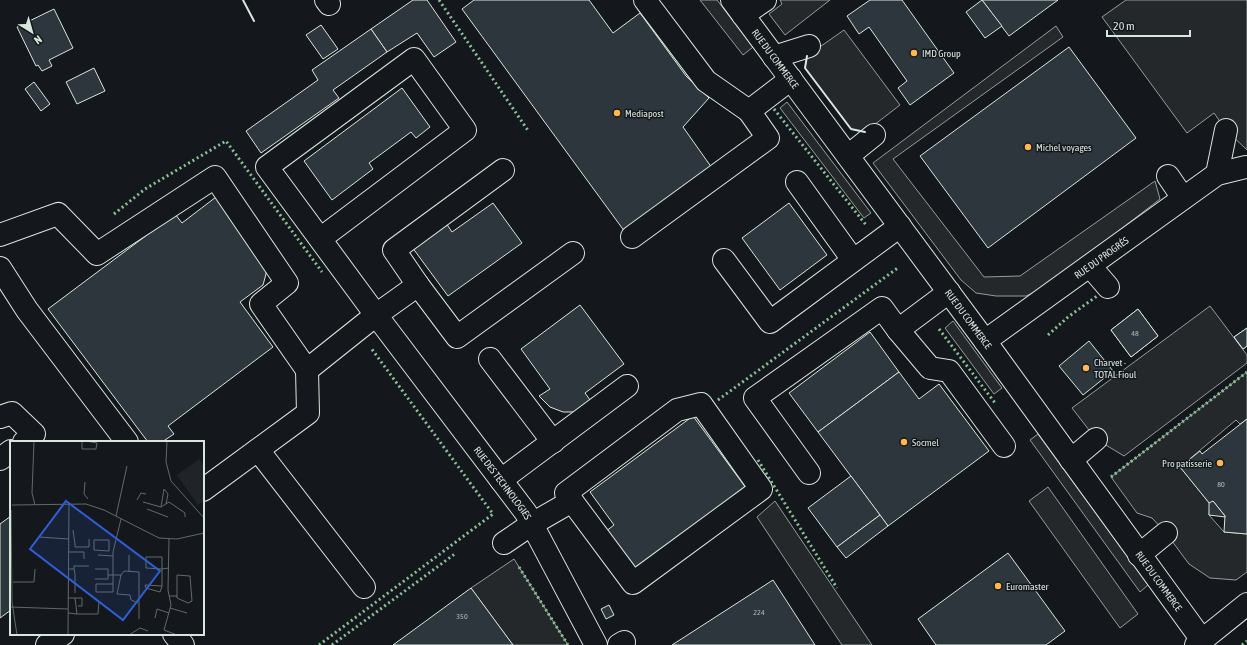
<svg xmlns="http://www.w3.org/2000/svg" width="1247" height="645" viewBox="0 0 1247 645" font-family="'Asap Condensed',sans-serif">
	<rect width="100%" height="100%" fill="#14181c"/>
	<!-- parking -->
	<g fill="#24282b" stroke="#939e99">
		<path d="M700,0H717L753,47L743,55Z"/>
		<path d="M780,0H830L785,35L769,14L782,4Z"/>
		<path d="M1126,0H1247V150L1226,130L1214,113L1187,133L1102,17Z"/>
		<path d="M1056,26L1063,37L893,159L984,277L1020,276L1155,181L1160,199L1047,286L1026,296H996L976,293L961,280L873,163Z"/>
		<path d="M844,30L900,105L865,132L851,129L805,68L807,56Z"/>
		<path d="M787,102L871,213L864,218L780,108Z"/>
		<path d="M1210,306L1247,355V363L1124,456L1096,439L1072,408Z"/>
		<path d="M953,321L1002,388L994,394L945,328Z"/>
		<path d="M1247,372V419L1240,424L1236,420L1180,467L1210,504L1209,515L1224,532L1247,534V572L1236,580L1210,578L1189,564L1166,533L1152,518L1137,513L1111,477Z"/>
		<path d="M1038,434L1148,585L1140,592L1030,440Z"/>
		<path d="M1048,487L1138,614L1120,628L1029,501Z"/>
		<path d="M775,501L872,645H842L757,517Z"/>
		<path d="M514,559L519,567L568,645H513L471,588Z"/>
	</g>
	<!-- building -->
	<g fill="#2c363c" stroke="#d8e6dc">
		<path d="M413,0H427L456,42L434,57L417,33L387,52L371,29Z"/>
		<path d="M474,0H589L613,33L640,13L686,76L709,98L683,127L712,168L625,232L462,9Z"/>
		<path d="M870,0H902L954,73L910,105L898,88L907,81L869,27L859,34L847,16Z"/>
		<path d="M982,0H1058L1009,36Z"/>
		<path d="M982,0L1002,26L985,38L966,12Z"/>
		<path d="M54,9L73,48L49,60L52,66L42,71L38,65L36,66L17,27Z"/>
		<path d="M321,25L338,49L323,59L306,35Z"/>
		<path d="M371,29L387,52L333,90L339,98L261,153L246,131L318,80L312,70Z"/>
		<path d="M1069,47L1136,138L988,248L920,156Z"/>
		<path d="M94,68L105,91L77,104L66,82Z"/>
		<path d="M34,82L50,104L41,111L25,89Z"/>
		<path d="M402,88L430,127L416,138L411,132L369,163L373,169L332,200L304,161Z"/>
		<path d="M216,197L266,269V274L263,285L240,302L273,347L168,426L174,434L162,442H148L48,309L175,214L182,223Z"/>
		<path d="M493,203L522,243L448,296L412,247L446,223L452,232Z"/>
		<path d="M789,203L827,255L780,290L742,238Z"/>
		<path d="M580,305L624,364L585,393L593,404L577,412H563L550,407L539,396L550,389L521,349Z"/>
		<path d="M1138,309L1158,336L1131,357L1111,330Z"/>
		<path d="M1138,309L1158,336L1131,357L1111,330Z"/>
		<path d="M1247,328V346L1243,349L1234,337Z"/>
		<path d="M1247,328V346L1243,349L1234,337Z"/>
		<path d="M870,332L899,372L818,432L789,393Z"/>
		<path d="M1089,341L1113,371L1083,395L1059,366Z"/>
		<path d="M899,372L919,399L939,384L989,451L888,526L818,432Z"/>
		<path d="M693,416L749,492L637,574L605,532L614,525L590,492Z"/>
		<path d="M1247,419V534L1224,532L1225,516L1213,501L1210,504L1180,467L1200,451L1202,454Z"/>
		<path d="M851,476L880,515L837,547L808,508Z"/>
		<path d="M1213,501L1225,516V517L1209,515V503Z"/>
		<path d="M880,515L888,526L846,558L837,547Z"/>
		<path d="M11,516V610L0,618V524Z"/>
		<path d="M1008,553L1065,631L1046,645H936L918,619Z"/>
		<path d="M773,580L815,645H672Z"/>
		<path d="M471,588L513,645H393Z"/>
		<path d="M609,605L614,615L606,619L601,609Z"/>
	</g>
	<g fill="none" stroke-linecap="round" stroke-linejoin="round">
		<defs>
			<g id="minor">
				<path d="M326,0L329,4"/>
				<path d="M645,0L706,81L749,111L791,79"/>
				<path id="s1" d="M732,0L985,341L1202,640"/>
				<path d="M743,15L765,0"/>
				<path d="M774,57L809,46"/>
				<path d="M848,156L874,135"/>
				<path d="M1217,174L1226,130"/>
				<path d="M1168,176L1183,198"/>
				<path d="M797,182L853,260"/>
				<path d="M0,235L58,214L97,254L215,177L287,283L261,304L307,370"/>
				<path d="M632,237L768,138L749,111"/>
				<path d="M320,239L465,130L414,59L267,167L376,315L418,285L457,337L573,253"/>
				<path d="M724,260L770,322L900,226"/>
				<path d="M1090,266L1108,287"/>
				<path d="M0,268L27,310L127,442"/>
				<path d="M418,285L394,250L503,170"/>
				<path d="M949,292L898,330L930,368L949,371L1004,446"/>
				<path id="s2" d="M985,341L1217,174L1246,167"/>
				<path d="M490,359L553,442"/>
				<path d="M701,404L761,489L633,583L566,493L677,410Z"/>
				<path d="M0,417L12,413L34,434L24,442"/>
				<path d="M258,450L364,587"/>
				<path d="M0,459L11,451"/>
				<path d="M1071,460L1096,439"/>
				<path d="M809,473L755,398L882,308L898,330"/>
				<path d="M501,480L627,386"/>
				<path id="s3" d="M203,490L308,413L307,370L376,315L526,513L596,645"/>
				<path d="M504,543L532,524L572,501"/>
				<path d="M1139,555L1166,533"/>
				<path d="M174,634L183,645"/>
				<path d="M47,645L63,634"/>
				<path d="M619,645L624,642"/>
				<path d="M1196,645L1247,604"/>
			</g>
		</defs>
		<!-- minor casing -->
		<use href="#minor" stroke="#d8e6dc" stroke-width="24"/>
		<!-- minor -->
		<use href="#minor" stroke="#14181c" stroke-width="22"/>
		<!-- hedge -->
		<g stroke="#8ac095" stroke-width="3" stroke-dasharray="2 3" stroke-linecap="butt">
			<path d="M439,0L529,132"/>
			<path d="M774,109L866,225"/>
			<path d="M114,214L145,189L226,141L322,272"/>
			<path d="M939,329L995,403"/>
			<path d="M1048,335L1068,317L1097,296"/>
			<path d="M718,400L899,267"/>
			<path d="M758,460L837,588"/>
			<path d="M1111,477L1247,372"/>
			<path d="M519,567L568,645"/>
			<path d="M319,645L493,514L371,348"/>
			<path d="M332,645L456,553"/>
			<path d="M1242,645L1247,641"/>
		</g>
		<!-- wall -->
		<g stroke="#d8e6dc" stroke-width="2">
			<path d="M243,0L254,21"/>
			<path d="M807,56L805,68L851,129L865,132"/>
		</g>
	</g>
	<!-- markers -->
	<g fill="#ffb74d" stroke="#14181c" stroke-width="1.5">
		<circle cx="914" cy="53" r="4"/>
		<circle cx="617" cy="113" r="4"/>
		<circle cx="1028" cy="147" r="4"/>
		<circle cx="1086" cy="368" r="4"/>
		<circle cx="904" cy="442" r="4"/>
		<circle cx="1220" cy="463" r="4"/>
		<circle cx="998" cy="586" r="4"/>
	</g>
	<g text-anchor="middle" stroke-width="3" stroke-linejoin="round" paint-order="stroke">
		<!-- number labels -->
		<g font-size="8" fill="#adbab4">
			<text x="1135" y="336">48</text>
			<text x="1221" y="487">80</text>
			<text x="759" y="615">224</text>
			<text x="462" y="619">350</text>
		</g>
		<!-- poi labels -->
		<g font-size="10" fill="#d8e6dc" stroke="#14181c" text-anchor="start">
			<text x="922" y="57">IMD Group</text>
			<text x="625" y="117">Mediapost</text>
			<text x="1036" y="151">Michel voyages</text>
			<text x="1094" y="366">Charvet -<tspan x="1094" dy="12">TOTAL Fioul</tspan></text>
			<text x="912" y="446">Socmel</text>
			<text x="1212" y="467" text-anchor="end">Pro patisserie</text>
			<text x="1006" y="590">Euromaster</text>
		</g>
		<!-- street labels -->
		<g font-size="10" fill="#d8e6dc" stroke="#14181c">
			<text dy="4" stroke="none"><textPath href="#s1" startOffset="73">RUE DU COMMERCE</textPath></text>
			<text dy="4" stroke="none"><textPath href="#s2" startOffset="143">RUE DU PROGRÈS</textPath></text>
			<text dy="4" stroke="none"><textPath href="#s1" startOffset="397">RUE DU COMMERCE</textPath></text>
			<text dy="4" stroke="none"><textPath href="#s3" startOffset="472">RUE DES TECHNOLOGIES</textPath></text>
			<text dy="4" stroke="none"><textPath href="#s1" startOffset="721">RUE DU COMMERCE</textPath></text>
		</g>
	</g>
	<!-- overview -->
	<g transform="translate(10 441)">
		<rect width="194" height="194" fill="#14181c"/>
		<path d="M189,18L194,25V60L188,64L167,34Z" fill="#202428"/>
		<path fill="none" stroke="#626a69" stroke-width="1" d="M24,0L22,52L25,64M72,0V8H86L87,2L76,0M157,0L156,21L161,40L194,77M75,41L74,53L78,58M127,59L131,52L136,53M133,61L151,66L159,61L175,72V76M2,64L76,63L94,69L149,97L167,98L194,92M151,66L154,48L158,53L156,63M137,68L158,76M1,69L2,161L7,194M106,75L117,25M111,78L103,111V134H111L114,130L129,131V178M63,89L65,103M29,96L59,98M159,98L158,149L161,164L154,189L167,194M84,99H99V110L84,109ZM65,103V106H79V98M59,111H74V118M88,114L103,115M119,114V131M59,128H64L65,133V152M64,128V125H79M85,128H98V134H103V151H86V143H103M111,134L107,153L120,154L121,159L128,162M85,138H98V134M3,141H24L25,128M152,145L150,151L136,147L135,144L152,145V116H136V127L152,128L159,127M159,155H167V134L180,135L182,160L178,162L167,157V155M58,157H72V165H68M0,166L58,168M160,167L177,172M58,172L67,173L65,157M67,173H88L89,160M145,177L147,168L159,172M58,194L59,63M119,194L130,187L138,190"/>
		<path fill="#305dd8" fill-opacity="0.15" stroke="#305dd8" stroke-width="2" d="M56,60L150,130L113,179L20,108Z"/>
		<rect width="194" height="194" fill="none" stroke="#d8e6dc" stroke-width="2"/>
	</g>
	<!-- north arrow -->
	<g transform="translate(32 32) rotate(143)" stroke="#14181c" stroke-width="3" paint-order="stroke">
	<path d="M0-3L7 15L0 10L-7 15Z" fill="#d8e6dc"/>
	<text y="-6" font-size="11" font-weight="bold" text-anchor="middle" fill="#d8e6dc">N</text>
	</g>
	<!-- scale -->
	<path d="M1107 30v6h83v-6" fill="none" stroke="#d8e6dc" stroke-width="2"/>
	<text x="1113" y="30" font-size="12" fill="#d8e6dc" stroke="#14181c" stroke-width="3" paint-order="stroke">20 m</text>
</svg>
